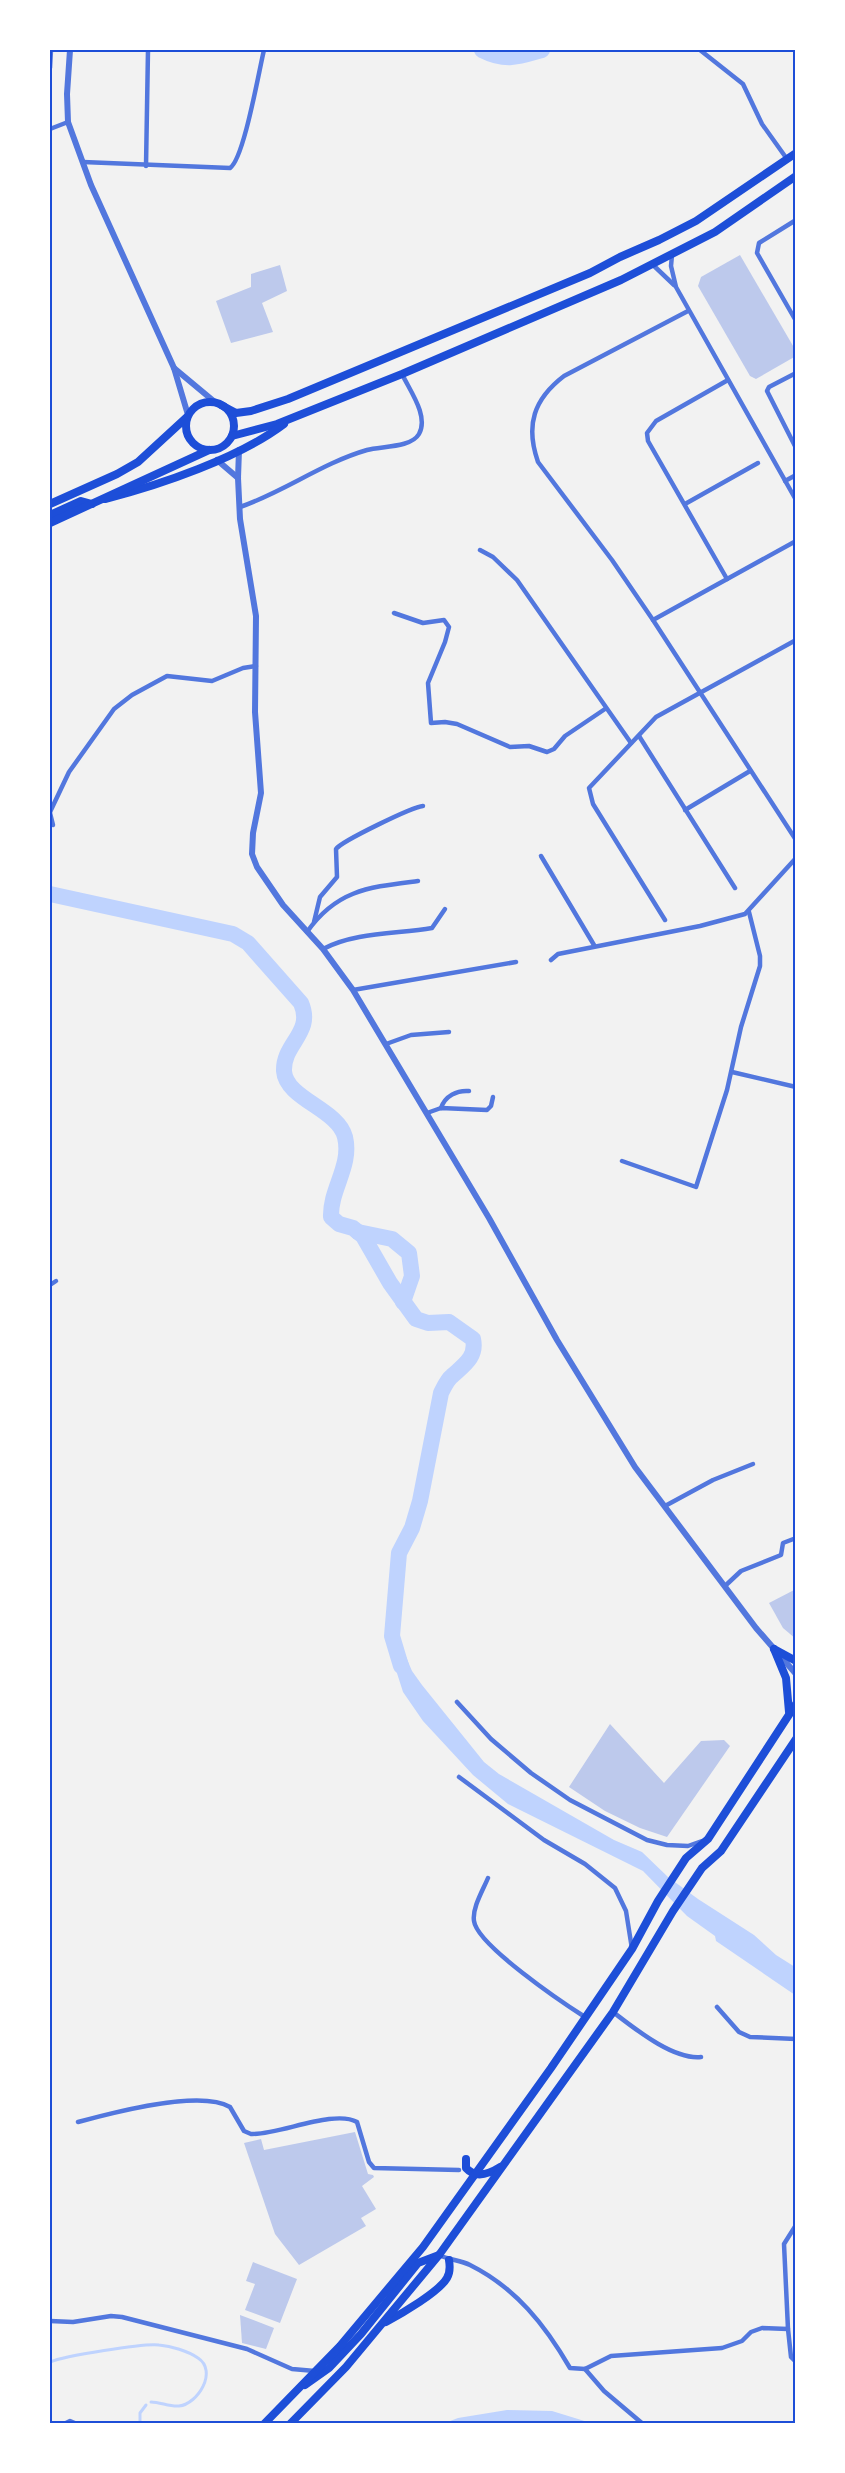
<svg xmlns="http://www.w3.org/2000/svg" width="845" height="2473" viewBox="0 0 845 2473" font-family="Overpass,sans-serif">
	<rect width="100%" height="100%" fill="#f2f2f2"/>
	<!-- water -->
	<g fill="#bfd3fe">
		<path d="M401,1645L412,1671L422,1685L484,1762L499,1774L614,1840L642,1852L668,1877L698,1899L754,1935L776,1955L795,1967V1995L716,1941L715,1936L687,1916L643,1871L508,1804L473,1775L423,1721L403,1692L389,1648Z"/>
		<path d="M507,2410L552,2411L591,2423H445L458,2418Z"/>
	</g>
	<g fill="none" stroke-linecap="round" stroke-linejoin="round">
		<!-- stream -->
		<g stroke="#bfd3fe" stroke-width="3">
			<path d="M50,2362C64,2356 144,2343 159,2345C171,2346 188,2351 198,2358C218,2371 198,2404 179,2406C170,2407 160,2402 151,2402"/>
			<path d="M140,2424V2413L146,2405"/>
		</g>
		<!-- river -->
		<g stroke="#bfd3fe" stroke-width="16">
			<path d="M482,50C506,62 518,57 542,50"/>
			<path d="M50,894L233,934L248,943L301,1003C314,1033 283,1043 284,1071C286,1099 338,1109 345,1137C352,1166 330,1189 331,1217L339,1224L353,1228L363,1236L390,1283L416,1319L428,1323L449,1322L473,1339C477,1357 464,1365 452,1376C447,1380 444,1387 441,1393L420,1501L412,1528L399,1553L392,1636L401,1666"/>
			<path d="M358,1232L392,1239L409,1253L412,1276L403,1302"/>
		</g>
	</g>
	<!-- building -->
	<g fill="#bdc9ec">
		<path d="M740,255L796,351V356L756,379L750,376L698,286L701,277Z"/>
		<path d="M280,265L287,291L262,303L273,332L231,343L216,301L251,287V274Z"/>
		<path d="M796,1589V1639L783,1628L769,1603Z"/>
		<path d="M610,1724L664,1783L701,1741L724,1740L730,1746L667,1837L640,1828L605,1811L569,1787Z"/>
		<path d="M355,2132L368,2174L373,2175L374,2177L362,2186L376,2209L361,2218L366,2226L299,2265L275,2234L244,2143L261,2139L264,2150Z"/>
		<path d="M253,2262L297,2279L280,2323L245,2310L255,2284L246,2281Z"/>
		<path d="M240,2315L274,2328L266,2349L242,2343Z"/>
	</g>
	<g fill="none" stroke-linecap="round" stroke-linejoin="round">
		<!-- minor -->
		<g stroke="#5277de" stroke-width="4.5">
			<path d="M700,50L743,84L762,124L787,159"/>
			<path d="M50,68L51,50"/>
			<path d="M50,129L68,122"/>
			<path d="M83,162L230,168C244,159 259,70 264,50"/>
			<path d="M146,166L148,50"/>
			<path d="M796,220L759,243L757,253L796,321"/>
			<path d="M672,255L671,266L676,287L796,500"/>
			<path d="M652,264L674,285"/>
			<path d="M688,311L564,376C534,399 525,425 538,462L612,560L653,620L796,840"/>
			<path d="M796,373L769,387L767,391L796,448"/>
			<path d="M785,481L796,475"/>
			<path d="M685,504L758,463"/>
			<path d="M240,507C284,492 322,463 367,450C381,446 411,448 419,434C429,416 410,391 402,374"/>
			<path d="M480,550L493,557L517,580L631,743"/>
			<path d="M727,579L648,441L647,433L656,421L728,380"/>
			<path d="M394,613L423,623L444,620L449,627L445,642L428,683L431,723L445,722L457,724L510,747L529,746L547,752L554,749L565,736L605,709"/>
			<path d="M653,620L796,541"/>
			<path d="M639,736L735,888"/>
			<path d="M685,810L750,771"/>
			<path d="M50,812L69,772L114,709L132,695L167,676L212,681L243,668L256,666"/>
			<path d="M50,813L53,825"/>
			<path d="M541,856L594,945"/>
			<path d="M665,920L593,804L589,788L656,717L796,640"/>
			<path d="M314,922L320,897L337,877L336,849C342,841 412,807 423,806"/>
			<path d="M307,932C337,889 371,887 418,881"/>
			<path d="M323,949C355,932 397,934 432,928L445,909"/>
			<path d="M551,960L558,954L700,926L745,914L796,858"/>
			<path d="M353,990L516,962"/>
			<path d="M386,1044L411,1035L449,1032"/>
			<path d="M732,1072L796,1087"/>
			<path d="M441,1108C445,1096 457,1090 469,1091"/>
			<path d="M427,1113L441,1108L487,1110L491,1106L493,1097"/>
			<path d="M622,1161L696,1187L727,1090L741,1027L760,966V956L749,912"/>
			<path d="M50,1285L56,1281"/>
			<path d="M665,1506L713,1480L753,1464"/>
			<path d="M725,1586L741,1571L781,1555L783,1543L796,1538"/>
			<path d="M457,1702L491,1739L531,1773L570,1800L647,1840L667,1845L688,1846L702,1841"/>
			<path d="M459,1777L544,1840L585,1864L615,1888L626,1911L632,1949"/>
			<path d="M488,1878C483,1890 472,1908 474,1921C477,1945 563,2003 585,2017"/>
			<path d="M717,2007L739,2032L750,2037L796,2039"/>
			<path d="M613,2012C634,2028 673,2060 701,2057"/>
			<path d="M78,2122C111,2113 200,2089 230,2107L244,2131L251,2134C279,2135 334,2109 357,2122L369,2162L374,2168L459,2170"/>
			<path d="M439,2255C449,2260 460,2260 470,2265C516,2288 545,2325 570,2368L585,2369L611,2356L722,2348L742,2341L751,2332L762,2328L788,2329L784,2244L796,2225"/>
			<path d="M50,2321L73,2322L111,2316L122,2317L247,2349L292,2369L315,2371"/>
			<path d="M788,2329L791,2357L796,2362"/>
			<path d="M585,2369L604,2391L643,2424"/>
			<path d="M64,2424L70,2421L77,2424"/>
		</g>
		<!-- tertiary -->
		<g stroke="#5277de" stroke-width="6">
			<path d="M70,50L67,94L68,122L91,185L174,368L188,415"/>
			<path d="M174,368L216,403"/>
			<path d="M239,450L238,478L240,519L256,616L255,712L261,793L253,833L252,854L257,867L283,905L323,949L353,990L489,1218L557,1340L635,1467L756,1628L796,1674"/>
			<path d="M217,460L238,478"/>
		</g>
		<!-- primary -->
		<g stroke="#1d4ed8" stroke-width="8">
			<circle cx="210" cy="426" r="24"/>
			<path d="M221,405L236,413L251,411L288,399L590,273L620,257L659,240L696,221L796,153"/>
			<path d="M232,436L277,424L402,374L621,280L715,232L796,176"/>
			<path d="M105,499C160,485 239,458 284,424"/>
			<path d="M50,504L117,474L138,462L187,417"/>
			<path d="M50,515L81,501L92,504"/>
			<path d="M50,523L209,450"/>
		</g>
		<!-- trunk -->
		<g stroke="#1d4ed8" stroke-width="8">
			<path d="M774,1649L786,1678L789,1712"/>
			<path d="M774,1649L796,1661"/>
			<path d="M466,2159V2168C476,2179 489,2174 500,2167"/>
			<path d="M386,2322C401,2314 439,2292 447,2278C450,2273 450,2266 449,2260"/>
			<path d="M305,2385L329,2368L361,2334L418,2263L439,2255"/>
			<path d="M264,2424L340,2346L423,2247L551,2068L632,1949L658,1901L686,1858L708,1839L796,1704"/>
			<path d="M290,2424L346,2367L439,2255L613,2012L673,1911L702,1868L721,1851L796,1739"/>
		</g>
	</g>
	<!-- border -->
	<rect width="845" height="2473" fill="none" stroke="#ffffff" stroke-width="102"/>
	<rect x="51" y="51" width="743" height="2371" fill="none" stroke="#1d4ed8" stroke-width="2"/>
</svg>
